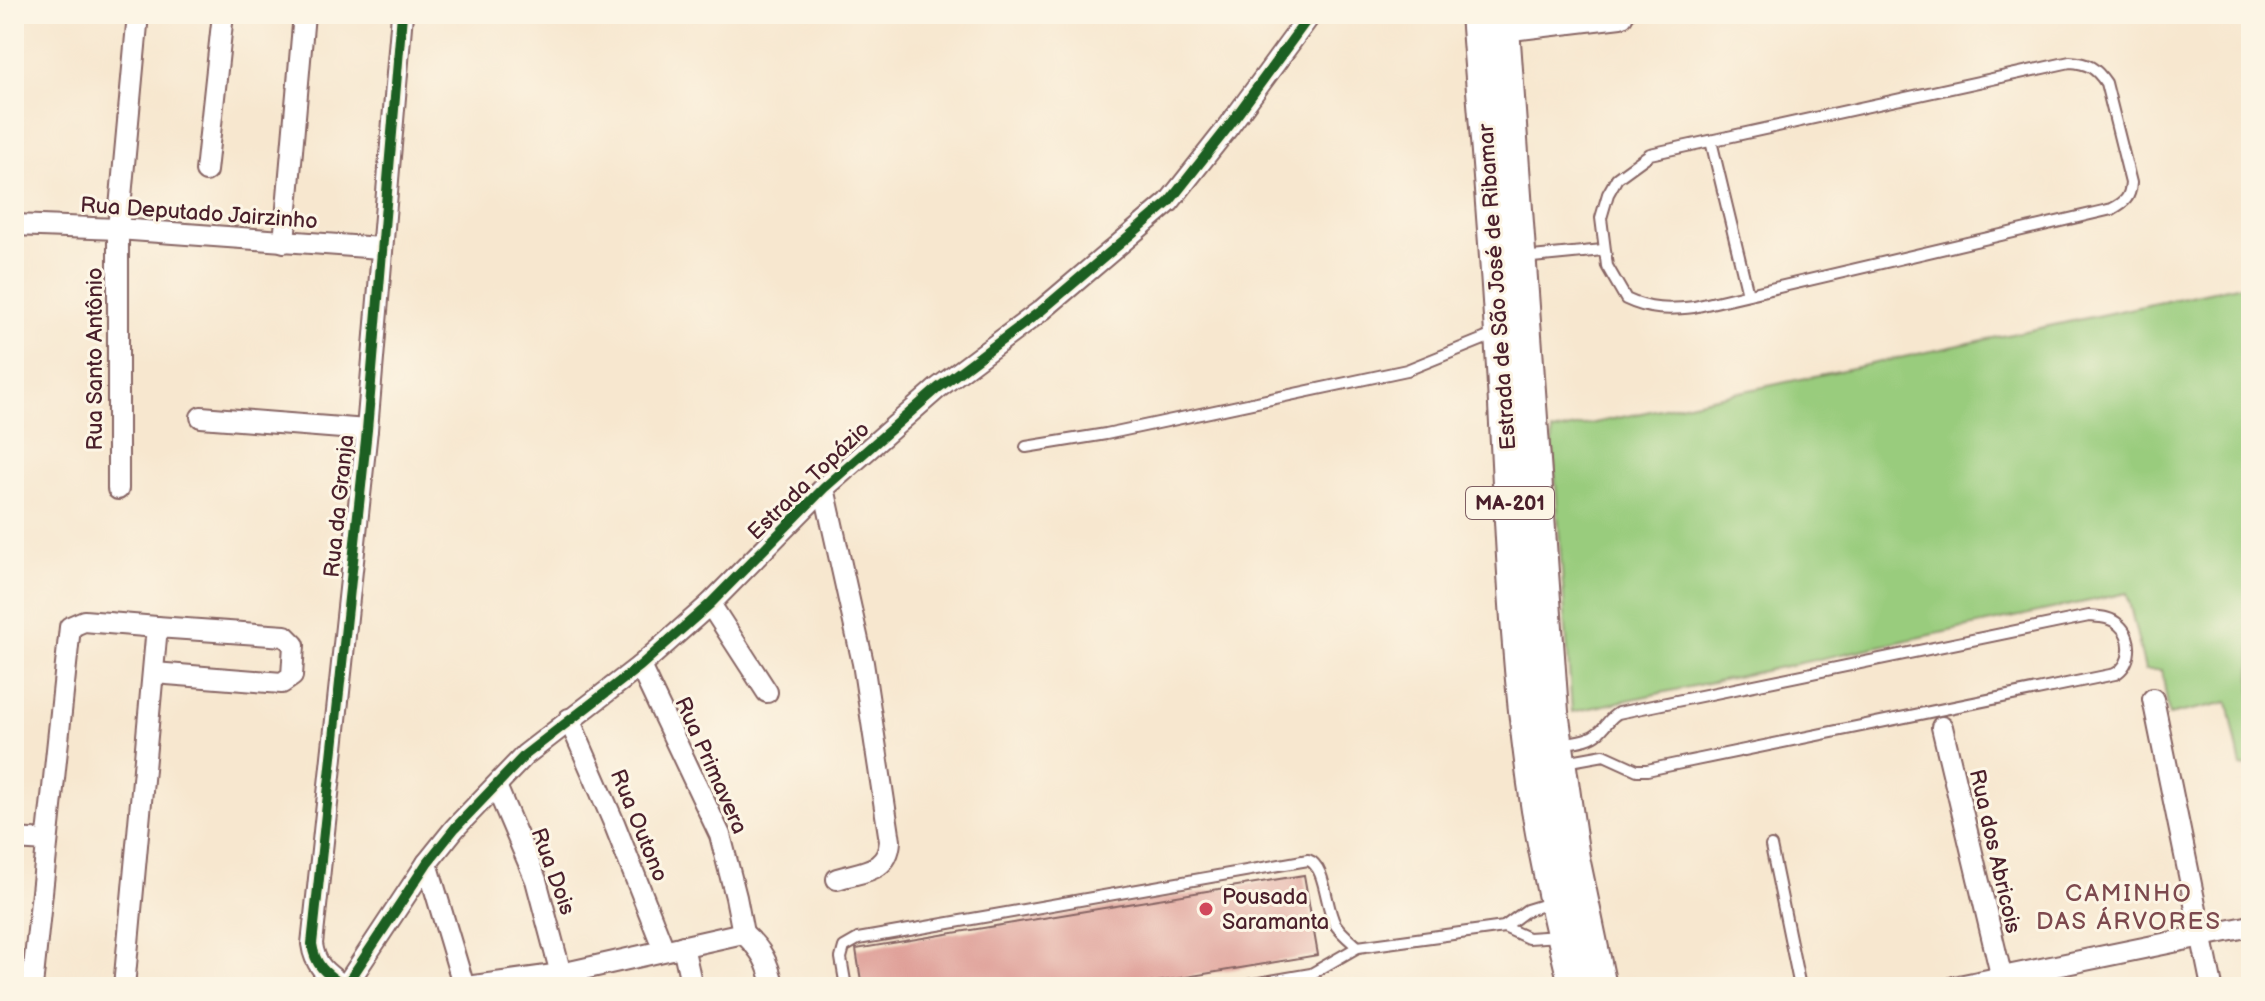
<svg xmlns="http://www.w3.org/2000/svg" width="2265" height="1001" viewBox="0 0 2265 1001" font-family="'Balsamiq Sans',sans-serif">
	<rect width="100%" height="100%" fill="#fcf5e5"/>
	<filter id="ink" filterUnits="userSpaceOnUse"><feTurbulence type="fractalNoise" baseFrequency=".0125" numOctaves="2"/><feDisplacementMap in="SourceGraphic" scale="16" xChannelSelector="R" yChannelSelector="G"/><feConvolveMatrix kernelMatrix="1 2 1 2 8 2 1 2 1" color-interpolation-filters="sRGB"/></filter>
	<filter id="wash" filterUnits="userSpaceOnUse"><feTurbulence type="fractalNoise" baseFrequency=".006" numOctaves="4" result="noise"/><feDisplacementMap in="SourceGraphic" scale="32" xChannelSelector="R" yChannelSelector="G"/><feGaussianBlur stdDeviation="1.8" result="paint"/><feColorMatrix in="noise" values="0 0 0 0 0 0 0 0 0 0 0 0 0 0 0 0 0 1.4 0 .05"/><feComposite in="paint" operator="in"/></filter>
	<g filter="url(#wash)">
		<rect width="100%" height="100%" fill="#f7e7cf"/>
		<!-- green -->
		<path fill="#99cc7d" stroke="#727654" stroke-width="2" d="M2251,283V765L2241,767L2228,702L2169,715L2162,670H2145L2127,593L1572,712L1552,432Z"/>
		<g id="blocks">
			<!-- building -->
			<path fill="#dc9690" d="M1304,875L1318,955L1126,987H862L856,949Z"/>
		</g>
	</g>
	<g filter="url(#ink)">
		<use href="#blocks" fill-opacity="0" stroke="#876564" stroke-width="2"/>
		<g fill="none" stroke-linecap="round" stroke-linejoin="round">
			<defs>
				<g id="service">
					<path d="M2070,62C2088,63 2096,68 2106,83L2131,183C2130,198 2125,202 2112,209L1694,307C1669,310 1649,310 1626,299L1607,266L1601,218L1608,194L1617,178L1650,154Z"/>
					<path d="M1711,141L1748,294"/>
					<path d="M1522,258L1603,250"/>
					<path d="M1026,447L1106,434L1407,370L1496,334"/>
					<path d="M1561,744C1574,741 1589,741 1599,732C1607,725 1609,718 1618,713L2089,616C2100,617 2111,617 2119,625C2134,638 2132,665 2115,674L1647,770H1637L1604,755L1565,762"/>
					<path d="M1771,846L1800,987"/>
					<path d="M1504,927L1528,938L1560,936"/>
					<path d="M846,987L841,958L844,947L858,939L1308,860C1326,866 1325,906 1335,924C1341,933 1350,940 1358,947"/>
					<path d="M1236,987L1311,974L1358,947L1504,927L1527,910L1553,902"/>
				</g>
				<g id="minor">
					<path d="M206,171L223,14"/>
					<path d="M14,225L118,229L380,248"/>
					<path d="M284,242L304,14"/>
					<path d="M201,417L367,430"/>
					<path d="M824,488L863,663L890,841C888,872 863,871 837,879"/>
					<path d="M118,489V229L138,14"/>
					<path d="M710,604L767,692"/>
					<path d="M640,666L720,835L736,897L743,933"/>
					<path d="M154,673L282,683L292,676L294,645L285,636L157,627"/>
					<path d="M2153,699L2212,987"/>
					<path d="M569,719L614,823L664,950"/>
					<path d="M1942,727L2004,987"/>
					<path d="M496,786L536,880L561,974"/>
					<path d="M14,839L47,841"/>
					<path d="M427,863L464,987"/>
					<path d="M743,933C763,951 767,961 774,987"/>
					<path d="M683,946L692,987"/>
					<path d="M32,987L70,627L84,621L157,627L124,987"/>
					<path d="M345,987L427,863L455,828L525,755L640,666L710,604L824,488L938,388L1042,310L1169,202L1229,126L1311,14"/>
					<path d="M345,987C327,974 315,967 312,944L367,430L402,14"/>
					<path d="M466,987L561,974L743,933"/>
					<path d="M1954,987L2251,926"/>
				</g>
				<path id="tertiary" d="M1503,28L1620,14"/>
				<g id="primary">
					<path d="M1477,14C1485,120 1495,227 1501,334C1511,492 1513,653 1538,810C1548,869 1561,928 1576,987"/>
					<path d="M1502,14L1552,712L1573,858L1600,987"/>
				</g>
			</defs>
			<!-- service casing -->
			<use href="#service" stroke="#876564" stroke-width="14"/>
			<!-- minor casing -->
			<use href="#minor" stroke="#876564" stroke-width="24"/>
			<!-- tertiary casing -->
			<use href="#tertiary" stroke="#876564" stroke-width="30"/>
			<!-- primary casing -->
			<use href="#primary" stroke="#876564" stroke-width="36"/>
			<!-- service -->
			<use href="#service" stroke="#fff" stroke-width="10"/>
			<!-- minor -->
			<use href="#minor" stroke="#fff" stroke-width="20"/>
			<!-- tertiary -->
			<use href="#tertiary" stroke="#fff" stroke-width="26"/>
			<!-- primary -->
			<use href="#primary" stroke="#fff" stroke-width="32"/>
			<defs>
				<g id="cycleway">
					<path d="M345,987L427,863L455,828L525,755L640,666L710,604L824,488L938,388L1042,310L1169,202L1229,126L1311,14"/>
					<path d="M345,987C327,974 315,967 312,944L367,430L402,14"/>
				</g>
			</defs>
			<!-- cycleway casing -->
			<use href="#cycleway" stroke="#fcf5e5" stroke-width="15"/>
			<!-- cycleway -->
			<use href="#cycleway" stroke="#1b5e20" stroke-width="10"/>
		</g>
	</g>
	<!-- markers -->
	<circle fill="#d1495b" stroke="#fcf5e5" stroke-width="3" cx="1206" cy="909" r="8"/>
	<g text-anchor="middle" stroke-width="6" stroke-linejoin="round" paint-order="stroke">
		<!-- shield labels -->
		<rect fill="#fcf5e5" stroke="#7f5f63" stroke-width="2" x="1466" y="487" width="88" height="32" rx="6"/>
		<g font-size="20" font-weight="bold" fill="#4a1f2b">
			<text x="1510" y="510">MA-201</text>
		</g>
		<!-- street labels -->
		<g font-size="22" fill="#4a1f2b" stroke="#fcf5e5">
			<text transform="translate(199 212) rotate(4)" y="8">Rua Deputado Jairzinho</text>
			<text transform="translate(1496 287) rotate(-94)" y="8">Estrada de São José de Ribamar</text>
			<text transform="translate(94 359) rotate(-90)" y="8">Rua Santo Antônio</text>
			<text transform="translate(808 480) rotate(-44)" y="8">Estrada Topázio</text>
			<text transform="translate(338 506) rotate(-84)" y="8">Rua da Granja</text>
			<text transform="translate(712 765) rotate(66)" y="8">Rua Primavera</text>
			<text transform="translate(640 825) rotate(68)" y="8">Rua Outono</text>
			<text transform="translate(1996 851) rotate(77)" y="8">Rua dos Abricois</text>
			<text transform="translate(554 871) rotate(70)" y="8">Rua Dois</text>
		</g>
		<!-- poi labels -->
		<g font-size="22" fill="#4a1f2b" stroke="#fcf5e5" text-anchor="start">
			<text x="1222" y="904">Pousada<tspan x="1222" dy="25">Saramanta</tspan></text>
		</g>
		<!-- neighbourhood labels -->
		<g font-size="24" letter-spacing="2" fill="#7d494e" stroke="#fcf5e5">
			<text x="2129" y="901">CAMINHO<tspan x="2129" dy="28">DAS ÁRVORES</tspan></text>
		</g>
	</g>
	<!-- margin -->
	<rect width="2265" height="1001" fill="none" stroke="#fcf5e5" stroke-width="48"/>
</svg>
